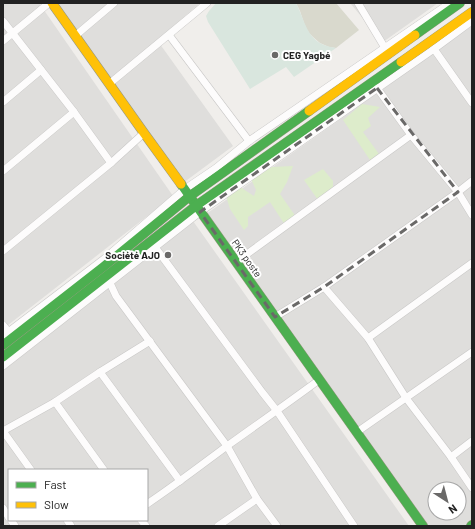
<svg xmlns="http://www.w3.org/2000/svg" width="475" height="529" viewBox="0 0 475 529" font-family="Barlow,sans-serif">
	<rect width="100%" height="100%" fill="#f0eeeb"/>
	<!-- residential -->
	<g fill="#dfdedc" fill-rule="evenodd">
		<path d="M3,3H39L173,196L3,329Z"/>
		<path d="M56,3H200L157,40L233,146L183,183Z"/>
		<path d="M350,3H438L383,42Z"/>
		<path d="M472,26V522L466,526H422L202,217ZM435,489H459V513H435Z"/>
		<path d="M193,221L409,526H3V371ZM9,470H147V520H9Z"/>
	</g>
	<!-- construction -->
	<path fill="#d9d9cd" d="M296,3H336L359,30L336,48L329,47L320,43L313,37L309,33L305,26L300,11Z"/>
	<!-- grass -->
	<g fill="#ddeccb">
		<path d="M362,104L380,107L368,118L371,126L363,132L379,154L370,160L343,120Z"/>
		<path d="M293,166L287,182L280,194L296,217L285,225L270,202L248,217V226L244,230L230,209L226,196L240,187L254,196L256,190L251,179L259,174L265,171L272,167Z"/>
		<path d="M323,169L333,181V191L318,200L304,180Z"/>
	</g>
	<!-- wetland -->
	<path fill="#d9e6de" d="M216,3H296C307,25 307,44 336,48L294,77L286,67L250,89L208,22L206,16L209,11Z"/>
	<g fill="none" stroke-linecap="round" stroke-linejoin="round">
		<defs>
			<g id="street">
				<path d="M358,3L385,48"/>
				<path d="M3,21L74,112L111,163"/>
				<path d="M169,35L249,141"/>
				<path d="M75,36L114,3"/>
				<path d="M3,41L49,3"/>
				<path d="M434,49L472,103"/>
				<path d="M109,84L207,3"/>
				<path d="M377,88L411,135L458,192L472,215"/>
				<path d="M3,102L41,70"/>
				<path d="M3,171L74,112"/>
				<path d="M155,247L262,392L277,411L354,526"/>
				<path d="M3,251L111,163L144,133"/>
				<path d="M236,262L411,135"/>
				<path d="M110,283L116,296L227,446L257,499L277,526"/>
				<path d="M324,287L368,338L406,398L451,457L472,488"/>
				<path d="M275,317L324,287L458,192L472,181"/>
				<path d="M3,325L9,332"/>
				<path d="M3,336L104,259L185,189L216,168L249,141L450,3"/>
				<path d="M368,338L472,263"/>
				<path d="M3,366L200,212L434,49L472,21"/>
				<path d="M100,372L180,481"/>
				<path d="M55,402L104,470"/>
				<path d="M3,431L55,402L100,372L150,341"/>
				<path d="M3,431L31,470"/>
				<path d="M357,432L472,352"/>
				<path d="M451,457L472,441"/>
				<path d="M147,504C174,486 200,466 227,446C258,424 289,402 319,380"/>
				<path d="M3,508L9,518"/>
				<path d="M11,520L15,526"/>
				<path d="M67,520L71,526"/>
				<path d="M141,520L146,526"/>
				<path d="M218,526L257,499"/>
			</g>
			<g id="fast">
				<path d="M415,35L460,3"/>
				<path d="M181,184L423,526"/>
				<path d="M3,345L103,267L190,196L309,111"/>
				<path d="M3,357L197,205L401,62"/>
				<path d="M471,526L472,525"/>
			</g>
			<g id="slow">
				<path d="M52,3L144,133L181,184"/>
				<path d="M401,62L472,12"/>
				<path d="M309,111L415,35"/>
			</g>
		</defs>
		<!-- street casing -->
		<use href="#street" stroke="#c9c8c7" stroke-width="8"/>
		<!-- fast casing -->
		<use href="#fast" stroke="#999a82" stroke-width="10"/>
		<!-- slow casing -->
		<use href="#slow" stroke="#999a82" stroke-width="10"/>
		<!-- street -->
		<use href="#street" stroke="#fdfcfc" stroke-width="7"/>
		<!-- fast -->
		<use href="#fast" stroke="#4caf50" stroke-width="9"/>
		<!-- slow -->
		<use href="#slow" stroke="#ffc107" stroke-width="9"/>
	</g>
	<!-- marked area -->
	<path fill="none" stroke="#6a6968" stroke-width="3" stroke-dasharray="8 5" stroke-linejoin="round" d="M377,88L458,192L324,287L275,317L200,212Z"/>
	<!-- markers -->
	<g fill="#6a6968" stroke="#fff" stroke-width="1.5">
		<circle cx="275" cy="55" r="4"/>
		<circle cx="168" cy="255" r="4"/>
	</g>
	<g text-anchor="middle" stroke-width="4" stroke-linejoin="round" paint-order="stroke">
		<!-- poi labels -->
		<g font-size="10" font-weight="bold" fill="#222" stroke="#fff" text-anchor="start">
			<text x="283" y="59">CEG Yagbé</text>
			<text x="160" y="259" text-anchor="end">Société AJO</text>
		</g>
		<!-- street labels -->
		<g font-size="10" fill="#222" stroke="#fff">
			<text transform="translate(247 258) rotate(55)" y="4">PK3 poste</text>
		</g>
	</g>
	<!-- border -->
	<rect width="475" height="529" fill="none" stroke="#222222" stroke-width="8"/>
	<!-- legend -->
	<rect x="8" y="469" width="140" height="52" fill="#ffffff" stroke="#a7a7a7"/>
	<rect x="16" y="482" width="20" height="6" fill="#4caf50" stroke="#a7a7a7"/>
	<text x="44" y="489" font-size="12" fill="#222222">Fast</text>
	<rect x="16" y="502" width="20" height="6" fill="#ffc107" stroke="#a7a7a7"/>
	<text x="44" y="509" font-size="12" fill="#222222">Slow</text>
	<!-- north arrow -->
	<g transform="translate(447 501) rotate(144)"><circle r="19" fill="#ffffff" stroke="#a7a7a7"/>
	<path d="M0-3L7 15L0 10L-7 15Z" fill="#6a6968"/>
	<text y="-6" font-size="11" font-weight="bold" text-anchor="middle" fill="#222222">N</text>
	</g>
</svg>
